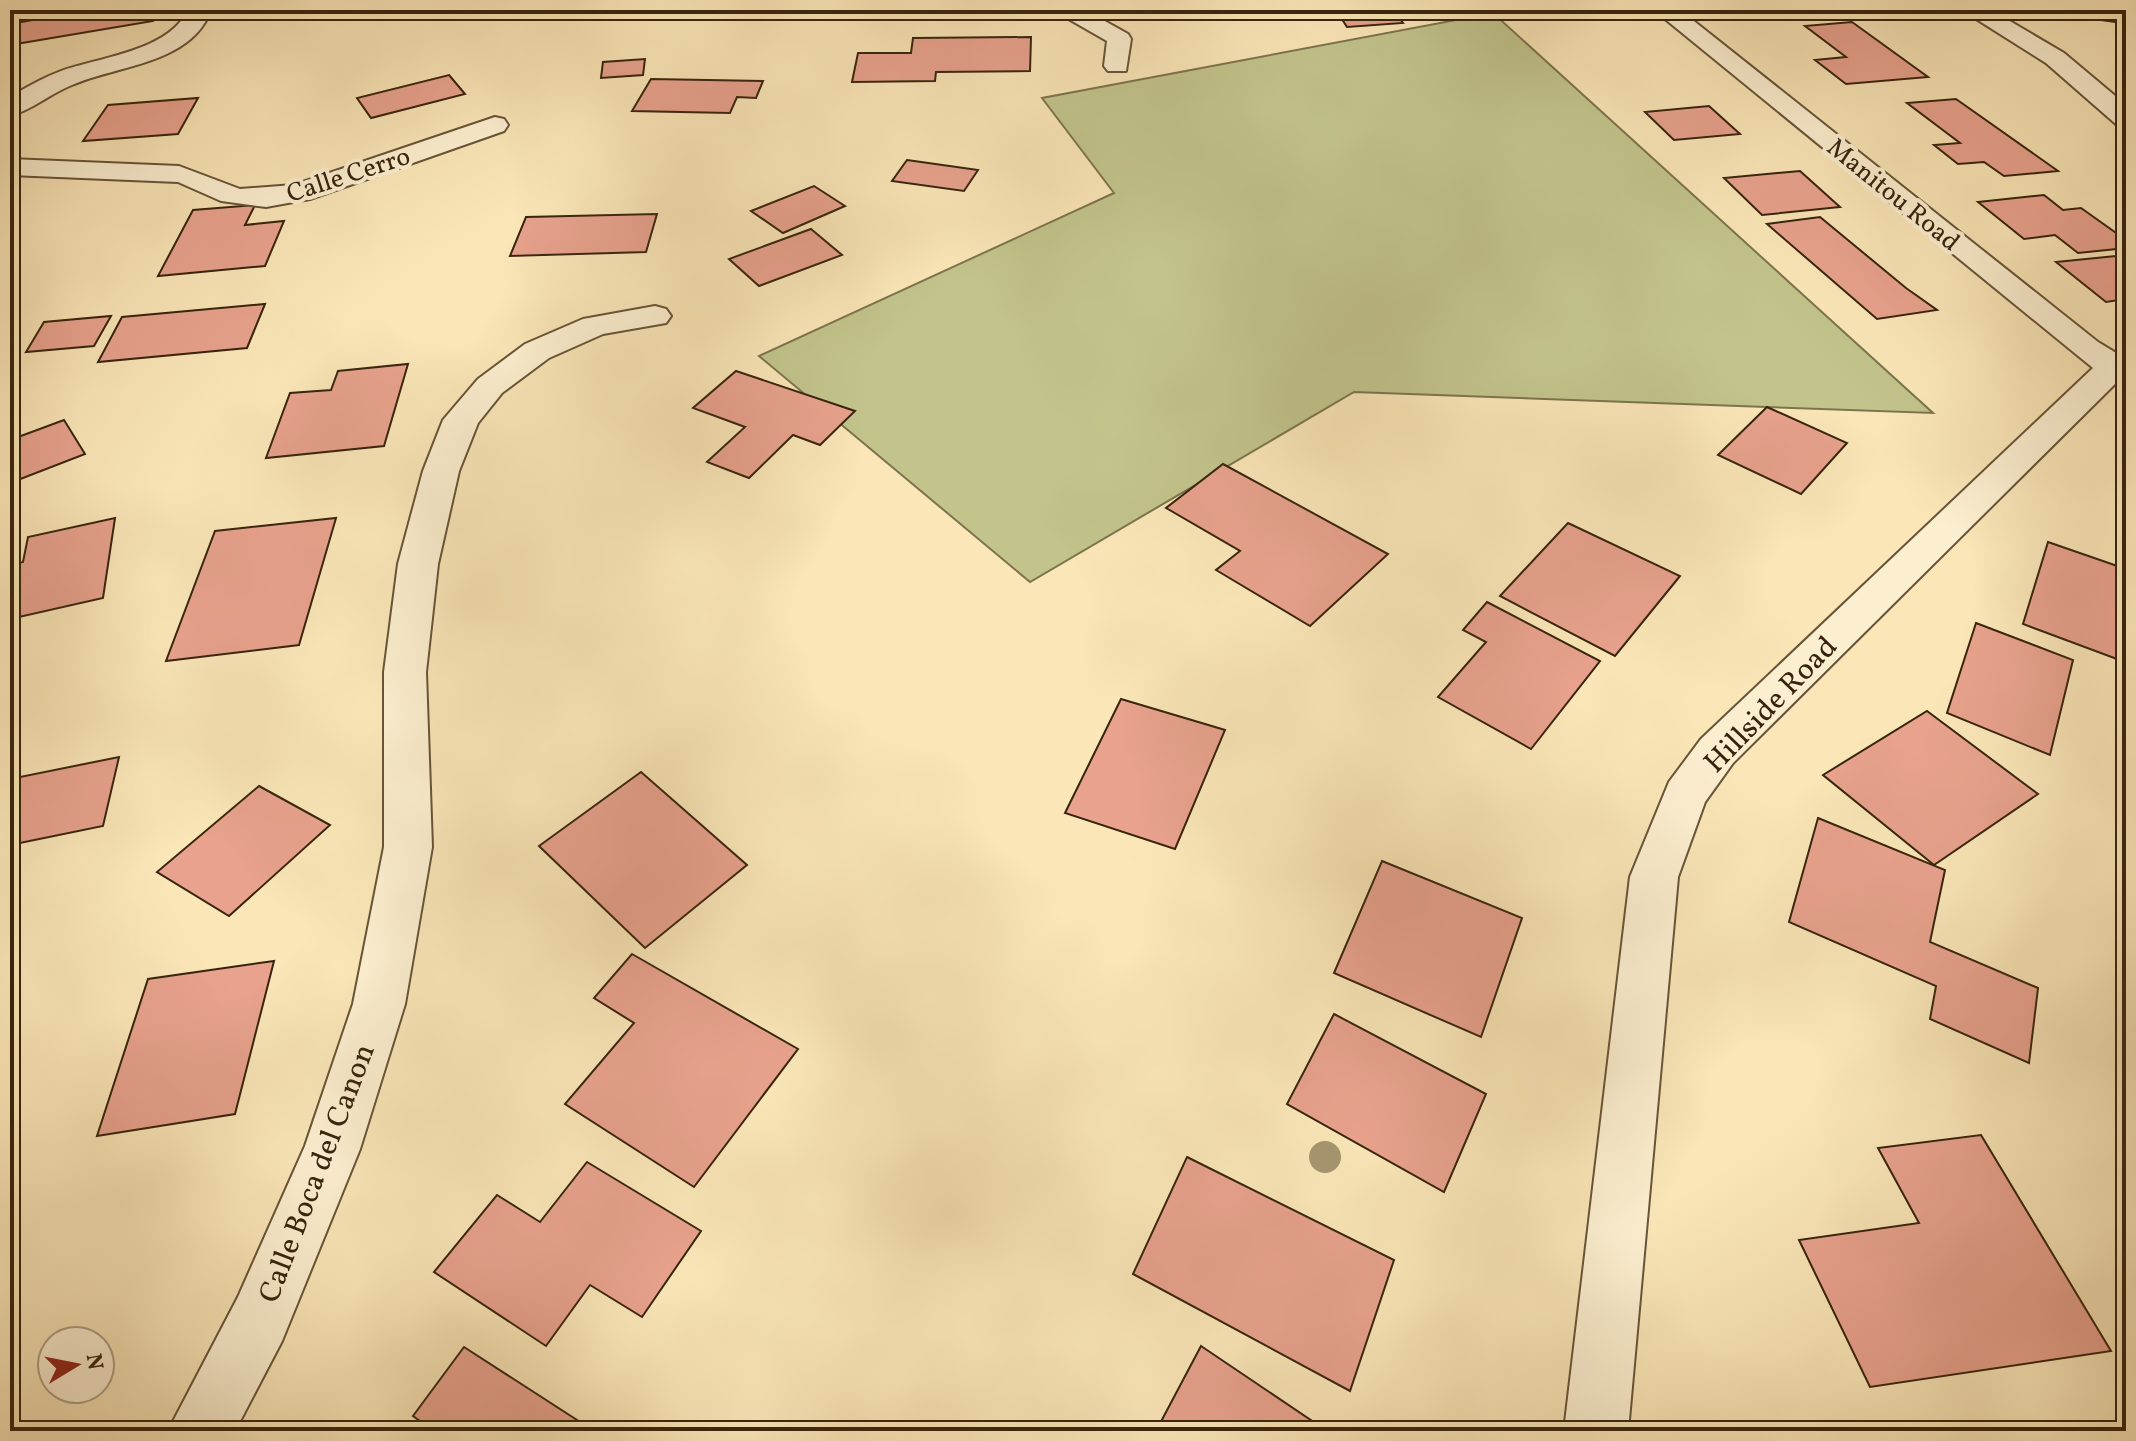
<svg xmlns="http://www.w3.org/2000/svg" width="2136" height="1441" viewBox="0 0 2136 1441" font-family="Vollkorn,serif">
	<rect width="100%" height="100%" fill="#fae6b7"/>
	<filter id="stains"><feTurbulence type="fractalNoise" baseFrequency=".0025" numOctaves="4"/><feColorMatrix values="0 0 0 0 .2 0 0 0 0 .09 0 0 0 0 .02 0 0 0 .5 -.17"/></filter>
	<radialGradient id="worn" r=".72"><stop offset=".6" stop-color="#630" stop-opacity="0"/><stop offset="1" stop-color="#630" stop-opacity=".3"/></radialGradient>
	<!-- green -->
	<path fill="#c2c48c" stroke="#7d744d" stroke-width="2" d="M1493,13L1933,413L1354,392L1030,582L759,356L1114,193L1042,98Z"/>
	<!-- building -->
	<g fill="#e8a28d" stroke="#38240e" stroke-width="2">
		<path d="M89,10H150L153,21L10,45V24Z"/>
		<path d="M242,10H289L243,18Z"/>
		<path d="M1336,10H1420L1395,12L1403,23L1347,27Z"/>
		<path d="M1765,10H1826L1772,15Z"/>
		<path d="M2091,10H2126V31L2123,23L2094,19Z"/>
		<path d="M1852,22L1928,77L1846,84L1815,60L1846,57L1805,26Z"/>
		<path d="M1031,37L1030,71L936,72L935,81L852,82L858,53H911L913,38Z"/>
		<path d="M645,59L643,75L601,78L603,62Z"/>
		<path d="M449,75L465,94L371,118L357,98Z"/>
		<path d="M651,79L763,81L756,98L737,97L730,113L632,111Z"/>
		<path d="M198,98L178,134L83,141L108,105Z"/>
		<path d="M1956,99L2058,171L2004,176L1984,162L1958,164L1934,145L1960,143L1907,103Z"/>
		<path d="M1709,106L1740,134L1674,140L1645,112Z"/>
		<path d="M907,160L978,170L964,191L892,181Z"/>
		<path d="M1800,171L1840,207L1762,215L1724,178Z"/>
		<path d="M814,186L845,206L783,233L751,211Z"/>
		<path d="M2044,195L2063,210L2081,208L2126,240V248L2078,253L2055,235L2024,239L1978,202Z"/>
		<path d="M255,205L245,225L284,221L265,266L158,276L193,210Z"/>
		<path d="M657,214L646,252L510,256L526,217Z"/>
		<path d="M1820,217L1906,288L1937,310L1877,319L1767,224Z"/>
		<path d="M811,229L842,255L759,286L729,259Z"/>
		<path d="M2126,255V299L2106,302L2056,262Z"/>
		<path d="M265,304L247,348L98,362L122,317Z"/>
		<path d="M111,316L94,346L26,352L44,322Z"/>
		<path d="M408,364L384,446L266,458L290,393L331,390L338,371Z"/>
		<path d="M736,371L855,411L820,445L793,435L749,478L707,462L745,427L693,408Z"/>
		<path d="M1767,407L1847,443L1801,494L1718,455Z"/>
		<path d="M64,420L85,454L10,483V440Z"/>
		<path d="M1223,464L1388,554L1310,626L1216,570L1240,551L1166,508Z"/>
		<path d="M115,518L103,598L10,619V565L23,562L28,537Z"/>
		<path d="M336,518L299,645L166,661L215,531Z"/>
		<path d="M1568,523L1680,576L1615,656L1500,596Z"/>
		<path d="M2048,542L2126,569L2125,662L2023,624Z"/>
		<path d="M1487,602L1600,661L1531,749L1438,697L1486,642L1463,630Z"/>
		<path d="M1976,623L2073,660L2050,755L1947,713Z"/>
		<path d="M1121,699L1225,730L1175,849L1065,813Z"/>
		<path d="M1927,711L2038,794L1934,865L1823,775Z"/>
		<path d="M119,757L103,826L10,845V779Z"/>
		<path d="M641,772L747,865L645,948L539,846Z"/>
		<path d="M259,786L330,825L229,916L157,872Z"/>
		<path d="M1818,818L1945,870L1930,942L2038,988L2029,1063L1930,1019L1936,986L1789,922Z"/>
		<path d="M1382,861L1522,918L1481,1037L1334,973Z"/>
		<path d="M632,954L798,1049L694,1187L565,1104L634,1023L594,998Z"/>
		<path d="M274,961L235,1114L97,1136L148,979Z"/>
		<path d="M1334,1014L1486,1094L1444,1192L1287,1104Z"/>
		<path d="M1981,1135L2111,1351L1870,1387L1799,1240L1919,1223L1878,1148Z"/>
		<path d="M1187,1157L1394,1260L1350,1391L1133,1274Z"/>
		<path d="M587,1162L701,1231L642,1317L590,1285L546,1346L434,1272L497,1195L540,1222Z"/>
		<path d="M1201,1346L1327,1431H1156Z"/>
		<path d="M464,1347L594,1431H434L413,1416Z"/>
	</g>
	<g fill="none" stroke-linecap="round" stroke-linejoin="round">
		<defs>
			<g id="minor">
				<path d="M187,10H211C191,64 118,65 72,85C51,93 32,110 10,116V97L15,94C30,85 45,77 61,71C97,58 172,50 187,10Z"/>
				<path d="M1053,10H1085L1128,34L1131,39L1126,71H1108L1104,66L1107,41Z"/>
				<path d="M1654,10H1680L2098,342L2126,359V384L2117,382L1733,763L1705,802L1678,877L1628,1431H1564L1630,877L1669,782L1701,739L2093,368Z"/>
				<path d="M1962,10H1991L2064,53L2126,105V127L2117,125L2046,63Z"/>
				<path d="M495,117L504,119L508,125L504,131L310,199L266,207L221,201L178,182L10,175V159L179,166L240,189L294,185Z"/>
				<path d="M655,306L666,309L671,316L666,323L603,334L549,358L502,393L478,423L459,471L438,564L426,672L432,847L405,1004L360,1149L282,1341L235,1431H168L238,1297L305,1146L353,1004L384,847V672L398,564L423,471L443,420L478,379L525,344L583,319Z"/>
			</g>
		</defs>
		<!-- minor casing -->
		<use href="#minor" stroke="#685438" stroke-width="4"/>
		<!-- minor -->
		<use href="#minor" fill="#fcefd0" fill-rule="evenodd"/>
	</g>
	<!-- trees -->
	<circle fill="#a6966f" cx="1325" cy="1157" r="16"/>
	<g text-anchor="middle" stroke-width="8" stroke-linejoin="round" paint-order="stroke">
		<!-- far-street labels -->
		<g font-size="26" fill="#38240e" stroke="#fcefd0">
			<text transform="translate(348 174) rotate(-18)" y="9">Calle Cerro</text>
			<text transform="translate(1894 194) rotate(39)" y="9">Manitou Road</text>
		</g>
		<!-- street labels -->
		<g font-size="30" fill="#38240e" stroke="#fcefd0">
			<text transform="translate(1770 704) rotate(-46)" y="10">Hillside Road</text>
			<text transform="translate(316 1173) rotate(-69)" y="10">Calle Boca del Canon</text>
		</g>
	</g>
	<!-- margin -->
	<rect width="2136" height="1441" fill="none" stroke="#fae6b7" stroke-width="40"/>
	<rect x="12" y="12" width="2112" height="1417" fill="none" stroke="#38240e" stroke-width="4"/>
	<rect x="20" y="20" width="2096" height="1401" fill="none" stroke="#38240e" stroke-width="2"/>
	<!-- north arrow -->
	<g transform="translate(76 1365) rotate(80)"><circle r="38" fill="#fcefd0" stroke="#ae9e82" stroke-width="2"/>
	<path d="M0-6L14 30L0 20L-14 30Z" fill="#8f2418"/>
	<text y="-12" font-size="22" font-weight="bold" text-anchor="middle" fill="#38240e">N</text>
	</g>
	<rect width="100%" height="100%" filter="url(#stains)"/>
	<rect width="100%" height="100%" fill="url(#worn)"/>
</svg>
